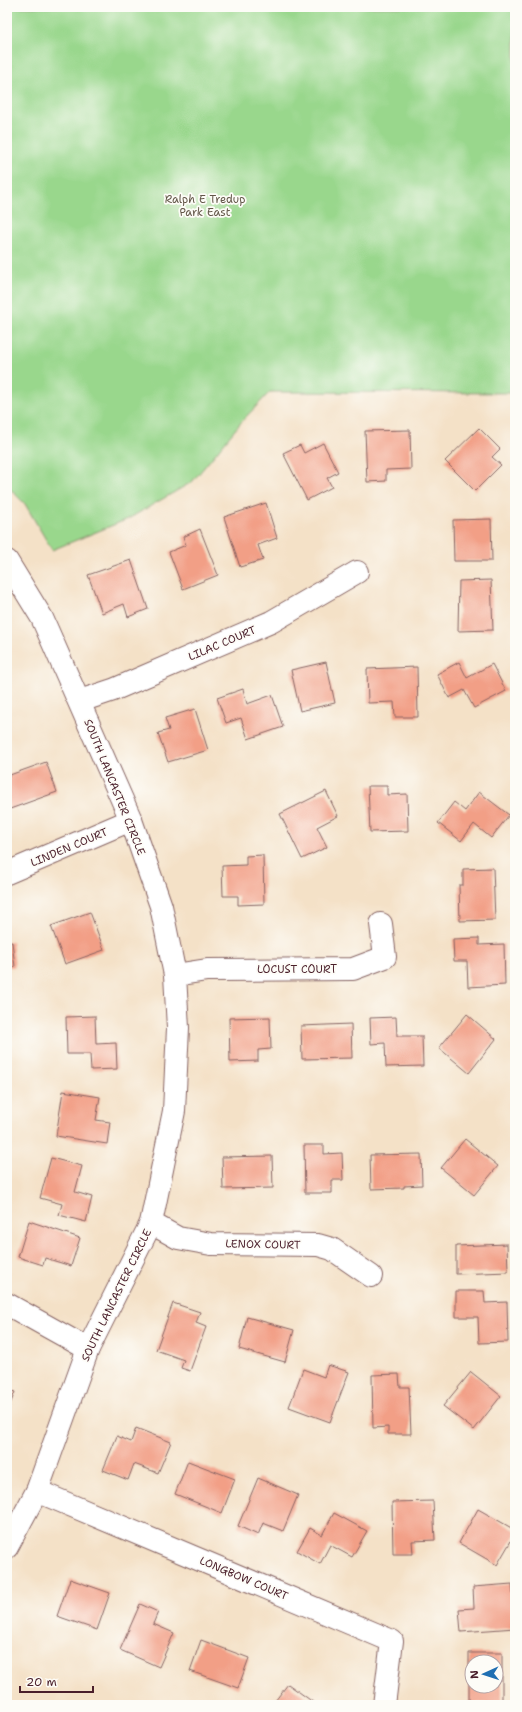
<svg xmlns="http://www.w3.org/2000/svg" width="522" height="1712" viewBox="0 0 522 1712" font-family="'Shantell Sans',sans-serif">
	<rect width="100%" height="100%" fill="#fdfcf7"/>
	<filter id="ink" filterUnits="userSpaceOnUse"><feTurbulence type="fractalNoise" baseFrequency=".025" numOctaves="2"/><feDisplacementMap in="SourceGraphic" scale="8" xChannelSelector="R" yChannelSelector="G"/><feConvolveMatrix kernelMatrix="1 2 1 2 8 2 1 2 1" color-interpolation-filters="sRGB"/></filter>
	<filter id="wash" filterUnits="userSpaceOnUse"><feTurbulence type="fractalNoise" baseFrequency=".012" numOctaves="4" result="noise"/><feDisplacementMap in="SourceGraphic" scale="16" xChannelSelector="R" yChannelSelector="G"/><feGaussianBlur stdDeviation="0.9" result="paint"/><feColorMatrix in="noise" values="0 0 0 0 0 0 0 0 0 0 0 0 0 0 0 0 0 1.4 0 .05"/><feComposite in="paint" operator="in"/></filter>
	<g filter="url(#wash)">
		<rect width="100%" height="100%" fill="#f4e1c7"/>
		<!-- green -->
		<path fill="#99d78c" stroke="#727b5c" d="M7,7H515V393L270,392L243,420L192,482L128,519L52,550L25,504L7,486Z"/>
		<g id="blocks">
			<!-- building -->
			<g fill="#f29f86" fill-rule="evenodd">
				<path d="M479,428L500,449L492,457L501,465L475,491L445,461Z"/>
				<path d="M410,430L411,469L386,470V481L367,482L365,431Z"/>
				<path d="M323,443L338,472L327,478L332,487L307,500L283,453L300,445L304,453Z"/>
				<path d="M266,503L277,538L258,545L263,560L240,567L224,517Z"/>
				<path d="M491,519L492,561H454L453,520Z"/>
				<path d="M200,529L218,575L183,589L169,552L186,545L183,537Z"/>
				<path d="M131,560L148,609L128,617L124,604L102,613L88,575Z"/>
				<path d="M491,580L493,630L458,631L459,581Z"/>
				<path d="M326,662L335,703L300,711L291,670Z"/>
				<path d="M459,662L467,678L492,664L506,691L474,708L464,690L449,698L437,674Z"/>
				<path d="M417,667L418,717H395L394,702L368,703L367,669Z"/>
				<path d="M243,689L247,704L272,695L283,727L248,739L241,718L226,723L217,698Z"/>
				<path d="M195,709L208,750L168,762L158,733L169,730L165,718Z"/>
				<path d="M46,762L57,792L10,809L7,802V776Z"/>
				<path d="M368,786H387V795L407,794L408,831L370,832Z"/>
				<path d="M326,791L338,816L317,827L327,847L302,859L280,814Z"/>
				<path d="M479,792L509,815L491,838L474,824L461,841L438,823L454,802L465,811Z"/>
				<path d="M263,855L264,904L238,905V896H223L222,866L246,865V856Z"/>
				<path d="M493,868L495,920L460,921L459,885H463V869Z"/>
				<path d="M90,912L104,950L65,964L51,926Z"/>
				<path d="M479,938V945L504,944L505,985L468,987L467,961H454L453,939Z"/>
				<path d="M12,942L15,967H7V943Z"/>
				<path d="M467,1014L496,1039L469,1073L439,1048Z"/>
				<path d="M95,1016L96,1044L116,1043L117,1069L91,1070L90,1054H67L66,1017Z"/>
				<path d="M270,1017L271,1049L258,1050V1061L230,1062L229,1018Z"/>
				<path d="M396,1017L397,1036H422L423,1066L386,1067L385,1043L371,1044L370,1018Z"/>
				<path d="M351,1024L352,1058L302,1059L301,1026Z"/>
				<path d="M63,1091L100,1097L96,1120L110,1122L107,1144L56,1136Z"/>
				<path d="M465,1139L498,1166L474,1195L441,1168Z"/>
				<path d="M304,1145H324V1154L342,1153L343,1180H332V1193H305Z"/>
				<path d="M421,1154L422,1185L404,1186V1188L371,1189L370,1155Z"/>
				<path d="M272,1156L273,1188L223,1189L222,1157Z"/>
				<path d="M51,1158L82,1166L75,1192L92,1197L86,1222L59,1215L62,1204L40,1198Z"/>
				<path d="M29,1221L80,1238L71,1266L45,1258L43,1265L18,1257Z"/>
				<path d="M507,1244L508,1272L456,1274V1246Z"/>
				<path d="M456,1291H484L485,1303L507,1302L508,1342L479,1343L478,1317H456Z"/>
				<path d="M173,1303L200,1312L196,1323L206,1327L190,1371L181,1368L184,1360L156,1350Z"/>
				<path d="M247,1317L294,1330L285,1362L239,1349Z"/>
				<path d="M328,1365L349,1372L330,1422L289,1407L303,1369L324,1377Z"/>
				<path d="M471,1372L501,1396L474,1430L443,1406Z"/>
				<path d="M399,1374L400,1387H409L411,1434H388V1427L373,1428L372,1375Z"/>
				<path d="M7,1389L15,1392L7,1412Z"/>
				<path d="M136,1428L171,1442L158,1473L134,1464L128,1480L103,1470L117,1436L131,1442Z"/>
				<path d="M188,1461L235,1479L222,1513L175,1494Z"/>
				<path d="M258,1478L298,1495L283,1531L263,1523L258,1535L238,1526Z"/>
				<path d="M433,1501L435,1540L412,1541L413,1554H393L392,1502Z"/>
				<path d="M478,1509L515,1530V1534L497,1565L459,1543Z"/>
				<path d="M334,1513L367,1531L352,1557L330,1545L320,1564L297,1551L310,1528L322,1535Z"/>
				<path d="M70,1579L110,1593L97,1630L57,1616Z"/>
				<path d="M512,1584L515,1628L461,1632L459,1609L474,1608L473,1587Z"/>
				<path d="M140,1604L158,1612L153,1624L174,1633L159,1667L120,1650Z"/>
				<path d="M201,1640L249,1658L238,1688L190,1671Z"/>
				<path d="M469,1653H502V1703H469ZM472,1662H496V1686H472Z"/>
				<path d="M288,1684L317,1705H272Z"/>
			</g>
		</g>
	</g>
	<g filter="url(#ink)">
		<use href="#blocks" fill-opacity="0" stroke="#866362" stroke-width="1"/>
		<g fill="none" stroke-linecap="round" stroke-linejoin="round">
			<defs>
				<g id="minor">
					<path d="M7,561L42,618L131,820L161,906L175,975L178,1028L174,1111L151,1223L88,1349L37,1491L7,1547"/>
					<path d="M80,701L113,690L271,622L357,572"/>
					<path d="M7,873L131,820"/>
					<path d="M175,975L207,970L353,969L385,957L381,924"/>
					<path d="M151,1223L178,1238L211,1244L318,1245L332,1249L371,1276"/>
					<path d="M7,1304L88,1349"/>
					<path d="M37,1491L392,1641L384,1705"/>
				</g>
			</defs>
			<!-- minor casing -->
			<use href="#minor" stroke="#866362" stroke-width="24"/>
			<!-- minor -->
			<use href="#minor" stroke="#fff" stroke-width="22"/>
		</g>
	</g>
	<g text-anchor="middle" stroke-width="3.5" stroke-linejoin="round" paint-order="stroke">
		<!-- park labels -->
		<g font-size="11" fill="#625648" stroke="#fdfcf7">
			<text x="205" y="203">Ralph E Tredup<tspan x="205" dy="13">Park East</tspan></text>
		</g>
		<!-- street labels -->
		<g font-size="11" fill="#4a1f2b" stroke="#fdfcf7">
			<text transform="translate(222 643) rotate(-23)" y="4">LILAC COURT</text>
			<text transform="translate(115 787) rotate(68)" y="4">SOUTH LANCASTER CIRCLE</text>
			<text transform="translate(69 847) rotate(-23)" y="4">LINDEN COURT</text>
			<text x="297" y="973">LOCUST COURT</text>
			<text transform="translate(263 1244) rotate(1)" y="4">LENOX COURT</text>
			<text transform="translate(116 1295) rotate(-64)" y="4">SOUTH LANCASTER CIRCLE</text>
			<text transform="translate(244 1578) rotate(23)" y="4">LONGBOW COURT</text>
		</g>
	</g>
	<!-- margin -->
	<rect width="522" height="1712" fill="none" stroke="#fdfcf7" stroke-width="24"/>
	<!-- north arrow -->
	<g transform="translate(484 1674) rotate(267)"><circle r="19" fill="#fdfcf7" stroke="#b5a4a5"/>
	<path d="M0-3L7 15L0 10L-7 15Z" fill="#1f6fb2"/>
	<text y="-6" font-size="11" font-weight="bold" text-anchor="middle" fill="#4a1f2b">N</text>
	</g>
	<!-- scale -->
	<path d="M20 1686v6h73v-6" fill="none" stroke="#4a1f2b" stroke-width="2"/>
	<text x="26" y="1686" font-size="12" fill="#4a1f2b" stroke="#fdfcf7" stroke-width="3" paint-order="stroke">20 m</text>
</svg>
